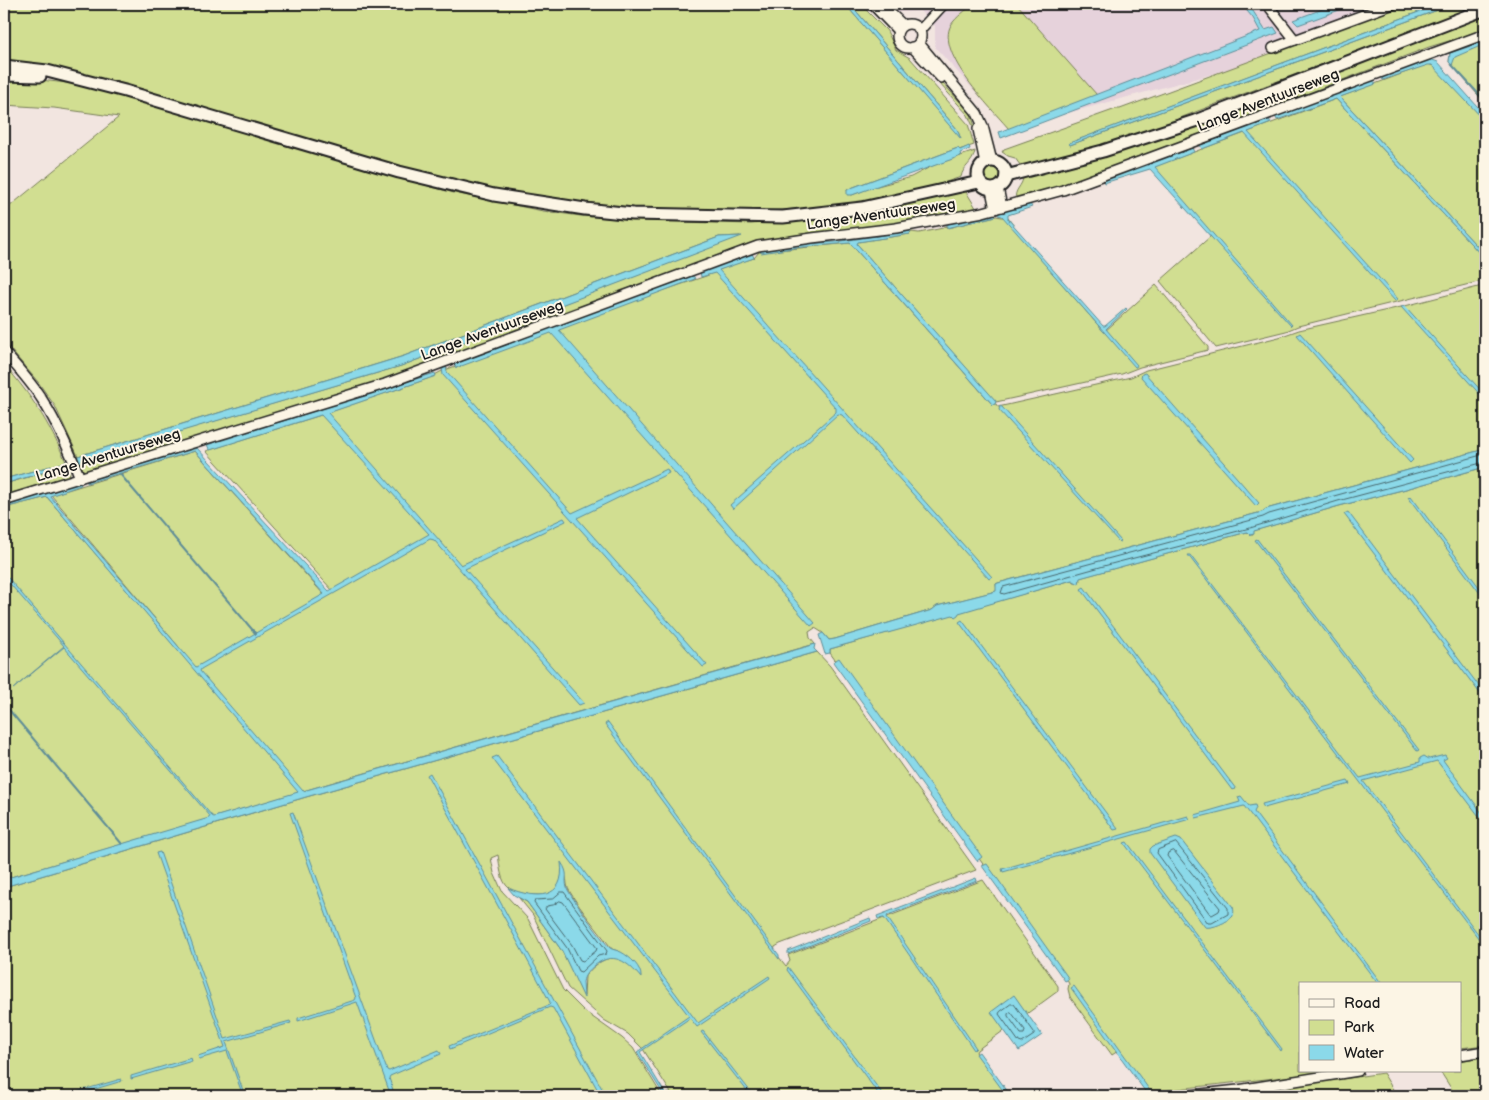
<svg xmlns="http://www.w3.org/2000/svg" width="1489" height="1100" viewBox="0 0 1489 1100" font-family="'Balsamiq Sans',sans-serif">
	<rect width="100%" height="100%" fill="#f2e5e0"/>
	<filter id="ink" filterUnits="userSpaceOnUse"><feTurbulence type="fractalNoise" baseFrequency=".02" numOctaves="2"/><feDisplacementMap in="SourceGraphic" scale="10" xChannelSelector="R" yChannelSelector="G"/><feConvolveMatrix kernelMatrix="1 2 1 2 8 2 1 2 1" color-interpolation-filters="sRGB"/></filter>
	<g filter="url(#ink)">
		<!-- built -->
		<path fill="#e6d2db" d="M890,4H1413L1231,69L1009,129L935,47V26L920,11L897,12Z"/>
		<!-- green -->
		<g fill="#d1de91" stroke="#767d56" fill-rule="evenodd">
			<path d="M4,4H845L960,137L957,129L850,4H860L887,31L896,50L910,58L968,124L974,145L959,150L958,148L851,188L847,190L848,193L852,195L870,188L911,177L934,165L975,151C973,164 963,166 961,177C871,209 775,213 680,211C636,209 591,207 547,200C463,186 381,162 299,141C200,115 102,89 4,64Z"/>
			<path d="M974,4H1017L1097,95L1009,129C992,109 935,53 951,25C956,17 966,10 974,4Z"/>
			<path d="M1405,4H1440L1070,143V145L1454,4H1484C1393,38 1302,72 1211,106C1150,129 1086,159 1020,165L1015,158L1008,156L1002,152L1004,149L1116,109H1120Z"/>
			<path d="M1485,15V30L1429,47L1235,121L1095,177L1016,200C1013,190 1023,186 1023,177L1255,102Z"/>
			<path d="M1485,41V103L1449,62L1450,53Z"/>
			<path d="M920,58L971,114L977,133H976L968,115L918,60Z"/>
			<path d="M1428,64L1436,67L1485,121V255L1340,97Z"/>
			<path d="M4,76L76,84L126,97L366,169L454,193L543,211L581,216L645,221L751,224L784,221L965,190L978,211L879,226L802,234L746,245L380,381L84,472L79,461L401,366L740,236L719,237L404,356L78,456L55,406L38,382L4,342V211L119,117L54,108L4,105Z"/>
			<path d="M1336,99L1485,259V449L1266,509L1262,512L998,583L996,584L997,591L937,606L932,610L835,639L829,640L823,633L815,628L809,632L810,638L815,644L334,782L4,879V698L10,692L4,696V508L47,497L176,648L178,646L51,495L195,451L325,596L333,591L206,451L321,415L427,379L442,371L647,296L706,276L728,266L754,258L759,252L850,243L992,404H996L998,407L1131,377L1146,370L1279,337L1299,330L1401,307L1482,286V281L1298,326L1286,331L1216,348L1160,281L1211,236L1151,168Z"/>
			<circle cx="992" cy="175" r="8"/>
			<path d="M996,216L1008,218L1025,241L1104,332L1156,285L1208,347V350L1140,367L1122,374L996,402L857,244V242L910,234L911,232L919,233L943,228V227L947,226V228Z"/>
			<path d="M4,364C33,398 48,421 66,462L4,479Z"/>
			<path d="M68,466L70,472L69,477L4,497V484Z"/>
			<path d="M1485,467V1045L1460,1048V984H1300V1071H1337L1169,1090L1149,1094L1118,1051L1112,1055L1070,997L1068,989L1069,984L1067,980L830,653V649L1072,580L1077,584L1080,581L1079,578L1247,532L1250,535H1253V531L1339,506L1402,490Z"/>
			<path d="M817,652L830,666L976,870L855,916L780,944L775,947L774,951L786,966L790,961L788,955L983,880L1058,986V991L977,1050L976,1052L1008,1096H4V887L306,797ZM498,855C500,865 500,881 509,888C517,894 541,897 551,894C559,890 562,879 562,871C570,881 564,882 570,892C582,912 598,930 612,949L618,951L641,977C636,972 630,964 623,960C608,953 594,965 585,976L584,996L562,951L527,902L519,898L533,915L568,988L604,1020L628,1034L643,1049L671,1093L661,1094L633,1048L622,1038L584,1011L563,990L528,919L502,891L494,873L491,858Z"/>
			<path d="M1485,1056V1096H1456L1440,1071H1460V1061Z"/>
			<path d="M1383,1073L1397,1096H1290L1286,1087Z"/>
		</g>
		<!-- water -->
		<g fill="#8bd9e9" stroke="#5f8d97">
			<path d="M845,4H850L957,129L961,139Z"/>
			<path d="M1241,4H1245L1253,11L1265,30L1274,27L1278,33L1001,138L999,132L1260,31L1253,18Z"/>
			<path d="M1336,4H1356L1298,25L1293,20Z"/>
			<path d="M1440,4H1454L1070,145L1069,143Z"/>
			<path d="M1485,41V44L1455,57L1452,65L1449,62L1450,53Z"/>
			<path d="M1430,59L1438,62L1485,115V121L1432,65H1428L1383,80L1381,76Z"/>
			<path d="M1373,80L1376,84L1340,97L1485,255V259L1336,99L1277,120L1275,116Z"/>
			<path d="M1269,119L1271,123L1248,132L1398,299L1395,301L1244,133L1202,149L1200,145Z"/>
			<path d="M969,146L970,149L960,153L961,156L852,195H847V190L851,188L958,148L960,150Z"/>
			<path d="M1192,148L1194,152L1155,167L1292,325L1291,326L1150,169L1104,183L1103,180Z"/>
			<path d="M1030,204L1032,207L1008,215V219L1103,326H1105L1126,308L1127,309L1106,329L1137,365L1136,367H1135L1002,216L998,215V213Z"/>
			<path d="M995,214L996,216L947,228V224Z"/>
			<path d="M911,231L910,234L858,242L857,244L996,401L995,404L993,405L850,243L793,248L761,253L760,250L792,245L835,242Z"/>
			<path d="M742,236L401,366L4,484V479L66,462L78,456L404,356L719,237Z"/>
			<path d="M752,253L754,258L719,270L992,577L989,579L842,415L838,414L733,509L730,505L836,412V408L715,273L701,277L700,272Z"/>
			<path d="M693,275L695,279L559,330L815,623L811,626L551,333L456,368L454,364Z"/>
			<path d="M1405,306L1485,395V400L1401,307Z"/>
			<path d="M1300,333L1413,460L1410,463L1297,335Z"/>
			<path d="M446,366L447,372L572,513L667,469L669,473L577,518L707,665L703,667L443,375L442,368Z"/>
			<path d="M435,373L436,376L328,413L461,565L564,518L566,521L465,569L584,703L579,705L434,540L430,539L201,669L200,671L303,791L809,646L815,644L814,649L817,652L306,797L4,887V879L209,818L210,816L64,647L13,689L64,646L4,577V573L212,816L214,817L298,792L47,497L4,508V505L79,482L81,485L50,496L196,667L324,594L195,451L87,483V480L197,448L329,591L429,534L321,415L210,450L207,445Z"/>
			<path d="M1145,373L1259,503L1256,506L1141,377L1142,374Z"/>
			<path d="M1000,406L1002,407L1121,541L1119,542L999,410Z"/>
			<path d="M1485,449V467L1402,490L1339,506L1254,531V534L1250,535L1247,532L1080,578L1079,584L1072,580L959,613L958,615L955,617L953,615L844,645L830,649V653L825,654L819,635L823,633L829,640L835,639L932,610L937,606L996,591V584L998,583L1262,512L1266,509Z"/>
			<path d="M1411,496L1485,595V600L1408,497Z"/>
			<path d="M1348,512L1485,694V700L1344,514Z"/>
			<path d="M1257,539L1419,750L1417,751L1255,540Z"/>
			<path d="M1188,555H1190L1360,778L1420,762V758L1424,756L1429,759L1445,755L1447,758L1443,760L1485,817V824L1437,761L1363,781L1485,943V947Z"/>
			<path d="M1084,587L1236,789L1232,790L1081,589Z"/>
			<path d="M962,620L1118,829L1114,830L959,622Z"/>
			<path d="M839,658L982,857L977,861L833,662Z"/>
			<path d="M608,722L779,955V959L605,724Z"/>
			<path d="M497,756L698,1023L769,976L770,978L697,1027L690,1018L640,1052L665,1093L636,1096L662,1092L637,1052L689,1016L492,758Z"/>
			<path d="M430,773L606,1096H601L553,1008L550,1007L450,1049L449,1046L549,1005L550,1002L427,775Z"/>
			<path d="M1348,781L1350,784L1264,808L1262,804Z"/>
			<path d="M1241,796L1249,806L1255,805L1256,808L1254,812L1257,816L1382,984H1378L1244,806L1196,818L1195,815L1240,802L1238,797Z"/>
			<path d="M293,812L387,1070L389,1071L439,1050L441,1054L390,1076L389,1078L395,1096H391L357,1002L298,1021V1018L355,1000L356,998L290,813Z"/>
			<path d="M1188,816L1190,819L1003,872L1002,869Z"/>
			<path d="M1176,838L1181,840L1233,907C1234,910 1234,913 1233,916C1228,922 1212,929 1205,927L1150,853V849L1153,846Z"/>
			<path d="M1127,842L1282,1049L1281,1051L1124,843Z"/>
			<path d="M160,852L225,1039L290,1021L291,1023L226,1042L245,1096H243L227,1051L199,1059L198,1056L225,1047L156,853Z"/>
			<path d="M561,862C570,875 564,877 567,888C570,896 603,941 610,948C613,950 617,950 621,952C630,957 642,967 641,978C628,962 613,950 594,966C589,970 584,975 583,982C583,987 584,993 584,998L562,951L527,902L514,895L508,888C535,899 566,901 561,862Z"/>
			<path d="M987,864L1069,979L1065,981L982,866Z"/>
			<path d="M976,878L977,881L888,915L887,917L976,1048L974,1050L884,918L878,919L877,916Z"/>
			<path d="M870,918L871,921L788,954V951Z"/>
			<path d="M788,967L884,1096H880L787,970Z"/>
			<path d="M1074,986L1151,1092L1147,1094L1071,988Z"/>
			<path d="M1014,995L1042,1035L1019,1051L991,1012Z"/>
			<path d="M703,1031L754,1096H751L701,1032Z"/>
			<path d="M979,1052L1011,1096H1007L976,1054Z"/>
			<path d="M191,1058L192,1061L131,1079V1076Z"/>
			<path d="M121,1079L122,1081L72,1096H62Z"/>
		</g>
		<g fill="none" stroke-linecap="round" stroke-linejoin="round">
			<!-- shore -->
			<g stroke="#48686e" stroke-width="1">
				<path d="M1485,454L1269,514L1263,517L1003,587L1001,593L1004,594L1111,564L1250,528L1338,501L1485,462"/>
				<path d="M1176,843L1228,908V914L1212,923H1208L1157,853L1158,850Z"/>
				<path d="M1174,851L1220,908L1219,911L1212,915L1210,914L1167,856L1168,853Z"/>
				<path d="M561,892H564L607,951L606,954L598,956L581,972L578,971L567,948L534,903L535,900L552,899Z"/>
				<path d="M560,901L563,902L597,948L596,951L583,961L580,960L572,945L545,909L547,906L553,905Z"/>
				<path d="M1011,1004H1014L1034,1032V1035L1022,1043L1019,1042L999,1014L1000,1012Z"/>
				<path d="M1011,1012L1025,1030L1024,1034H1021L1008,1016V1014Z"/>
			</g>
			<!-- stream -->
			<g stroke="#5f8d97" stroke-width="2">
				<path d="M1452,65L1485,101"/>
				<path d="M120,474L256,634"/>
				<path d="M4,704L122,844"/>
			</g>
			<defs>
				<g id="minor">
					<path d="M872,4L898,31"/>
					<path d="M881,4L903,25"/>
					<path d="M1267,4L1295,40"/>
					<circle cx="909" cy="36" r="12"/>
					<path d="M920,30L944,4"/>
					<path d="M919,43L977,113L983,126L992,161"/>
					<path d="M912,47L941,78"/>
					<path d="M1273,48L1393,4"/>
					<path d="M978,129L985,163"/>
					<path d="M998,188L1002,207"/>
					<path d="M991,190L995,209"/>
					<path d="M4,352C18,368 32,383 43,401C58,425 70,452 80,478"/>
					<path d="M4,501L385,384L758,246L812,238L896,228L983,212L1063,190L1485,34"/>
					<path d="M1460,1055L1485,1051"/>
					<path d="M1184,1096L1238,1090L1358,1071"/>
				</g>
				<g id="major">
					<path d="M4,66L47,71L125,91L399,172L494,195L585,209L633,214L783,217L862,208L979,182"/>
					<path d="M4,75L40,76"/>
					<circle cx="992" cy="175" r="14"/>
					<path d="M1006,176L1103,151L1195,121L1485,9"/>
				</g>
			</defs>
			<!-- minor casing -->
			<use href="#minor" stroke="#1c1c1c" stroke-width="12"/>
			<!-- major casing -->
			<use href="#major" stroke="#1c1c1c" stroke-width="15"/>
			<!-- minor -->
			<use href="#minor" stroke="#fcf5e5" stroke-width="9"/>
			<!-- major -->
			<use href="#major" stroke="#fcf5e5" stroke-width="11"/>
		</g>
	</g>
	<g text-anchor="middle" stroke-width="4" stroke-linejoin="round" paint-order="stroke">
		<!-- street labels -->
		<g font-size="15" fill="#1c1c1c" stroke="#fcf5e5">
			<text transform="translate(1268 100) rotate(-21)" y="5">Lange Aventuurseweg</text>
			<text transform="translate(881 214) rotate(-8)" y="5">Lange Aventuurseweg</text>
			<text transform="translate(492 330) rotate(-20)" y="5">Lange Aventuurseweg</text>
			<text transform="translate(108 455) rotate(-17)" y="5">Lange Aventuurseweg</text>
		</g>
	</g>
	<!-- margin -->
	<rect width="1489" height="1100" fill="none" stroke="#fcf5e5" stroke-width="20"/>
	<rect x="10" y="10" width="1469" height="1080" fill="none" stroke="#1c1c1c" stroke-width="2" filter="url(#ink)"/>
	<!-- legend -->
	<rect x="1299" y="982" width="162" height="90" fill="#fcf5e5" stroke="#a29e95"/>
	<rect x="1309" y="999" width="25" height="8" fill="#fcf5e5" stroke="#a29e95"/>
	<text x="1344" y="1008" font-size="15" fill="#1c1c1c">Road</text>
	<rect x="1309" y="1020" width="25" height="15" fill="#d1de91" stroke="#a29e95"/>
	<text x="1344" y="1032" font-size="15" fill="#1c1c1c">Park</text>
	<rect x="1309" y="1045" width="25" height="15" fill="#8bd9e9" stroke="#a29e95"/>
	<text x="1344" y="1058" font-size="15" fill="#1c1c1c">Water</text>
</svg>
